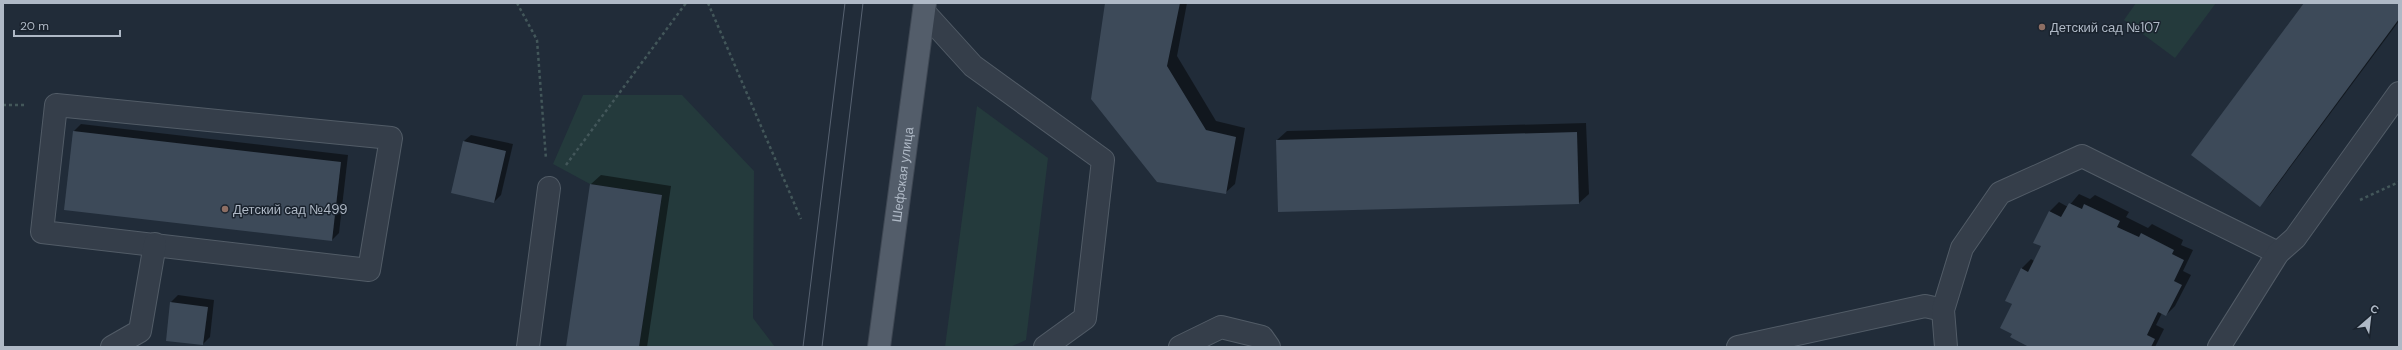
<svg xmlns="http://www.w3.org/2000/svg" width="2402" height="350" viewBox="0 0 2402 350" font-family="'DM Sans',sans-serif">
	<rect width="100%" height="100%" fill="#212c39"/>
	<!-- green -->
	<g fill="#243a3c">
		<path d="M2136,3H2216L2175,58L2124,20Z"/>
		<path d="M583,95H682L754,171L753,318L775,347H639L662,195L590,184L553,164Z"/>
		<path d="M977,106L1048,158L1026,340L1010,347H945Z"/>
	</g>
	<!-- shadow -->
	<g fill="#0007">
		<path d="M1106,3H1187L1177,56L1216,121L1245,128L1235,184L1225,193Z"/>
		<path d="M2305,3H2399V21L2269,196L2260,205Z"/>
		<path d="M1586,123L1589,194L1579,203L1279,211L1277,140L1287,131Z"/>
		<path d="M81,124L348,155L339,233L332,240L74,131Z"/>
		<path d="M471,135L513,144L501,195L494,202L464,141Z"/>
		<path d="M601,175L671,186L647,347H567L591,184Z"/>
		<path d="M2079,194L2090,199L2095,195L2129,212L2126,217L2148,228L2152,224L2183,240L2181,245L2193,250L2183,271L2191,275L2175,306L2166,315L2162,313L2156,325L2164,329L2155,347H2031L2013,334V304L2006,301L2022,268L2031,259L2034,261L2042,246L2050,211L2059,202L2068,207Z"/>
		<path d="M178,295L214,300L210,337L203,344L171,302Z"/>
	</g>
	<!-- building -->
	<g fill="#3d4a59">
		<path d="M1105,3H1180L1167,66L1206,130L1236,137L1226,194L1157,182L1091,99Z"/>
		<path d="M2304,3H2399V19L2260,207L2191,155Z"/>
		<path d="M73,131L341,162L332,241L64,210Z"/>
		<path d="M1577,132L1579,204L1278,212L1276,140Z"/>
		<path d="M463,141L506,151L494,203L451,193Z"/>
		<path d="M590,184L662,195L639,347H566Z"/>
		<path d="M2069,203L2082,209L2084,204L2120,221L2117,227L2139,237L2141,233L2174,250L2172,254L2184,260L2174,281L2182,285L2166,316L2158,312L2147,335L2155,339L2151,347H2029L2010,337L2012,334L2000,328L2012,304L2005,301L2021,268L2028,272L2041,246L2033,243L2049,211L2061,217Z"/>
		<path d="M170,302L208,307L203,345L166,341Z"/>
	</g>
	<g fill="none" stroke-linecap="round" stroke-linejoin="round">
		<defs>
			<g id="minor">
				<path d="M924,12L973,66L1103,160L1085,318L1045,347"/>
				<path d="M56,105L391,138L369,270L42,232Z"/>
				<path d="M112,347L140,331L155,244"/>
				<path d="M528,347L549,188"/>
				<path d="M1180,347L1221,327L1262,337L1269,347"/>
				<path d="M1738,347L1925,306L1943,310"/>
				<path d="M1946,347L1943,310L1962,248L2000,193L2082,156L2278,253"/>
				<path d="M2219,347L2278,253L2295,238L2399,93"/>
			</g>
			<g id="major">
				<path id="s1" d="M879,347L925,3"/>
			</g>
		</defs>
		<!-- minor casing -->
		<use href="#minor" stroke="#525c67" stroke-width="24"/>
		<!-- major casing -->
		<use href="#major" stroke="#3e4753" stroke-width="24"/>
		<!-- path -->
		<g stroke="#43575a" stroke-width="2.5" stroke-dasharray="3 3" stroke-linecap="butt">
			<path d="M517,3L537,40L546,159"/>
			<path d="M708,3L801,219"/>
			<path d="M3,105H26"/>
			<path d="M566,165L686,3"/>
			<path d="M2360,200L2399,182"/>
		</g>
		<!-- minor -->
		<use href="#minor" stroke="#353e4a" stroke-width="22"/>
		<!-- major -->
		<use href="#major" stroke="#535d6a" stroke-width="22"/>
		<!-- tram -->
		<g stroke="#576271" stroke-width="1">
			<path d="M803,347L845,3"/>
			<path d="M822,347L863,3"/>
		</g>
	</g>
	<!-- markers -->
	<g fill="#8d6e63" stroke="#1a232e" stroke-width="1.5">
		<circle cx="2042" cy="27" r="4"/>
		<circle cx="225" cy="209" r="4"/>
	</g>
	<g text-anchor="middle" stroke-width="3" stroke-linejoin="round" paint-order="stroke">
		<!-- poi labels -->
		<g font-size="13" fill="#afb9c6" stroke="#1a232e" text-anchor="start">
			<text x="2050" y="32">Детский сад №107</text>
			<text x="233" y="214">Детский сад №499</text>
		</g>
		<!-- street labels -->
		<g font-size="13" fill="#afb9c6" stroke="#1a232e">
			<text dy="5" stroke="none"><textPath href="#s1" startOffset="174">Шефская улица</textPath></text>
		</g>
	</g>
	<!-- border -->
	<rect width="2402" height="350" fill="none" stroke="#afb9c6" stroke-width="8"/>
	<!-- north arrow -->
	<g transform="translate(2370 318) rotate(28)" stroke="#1a232e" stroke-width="3" paint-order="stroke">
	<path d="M0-3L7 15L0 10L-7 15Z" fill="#afb9c6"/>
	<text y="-6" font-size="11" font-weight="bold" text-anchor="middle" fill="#afb9c6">С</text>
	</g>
	<!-- scale -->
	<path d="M14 30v6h106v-6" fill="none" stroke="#afb9c6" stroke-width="2"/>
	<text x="20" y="30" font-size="12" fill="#afb9c6" stroke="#1a232e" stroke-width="3" paint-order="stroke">20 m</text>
</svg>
